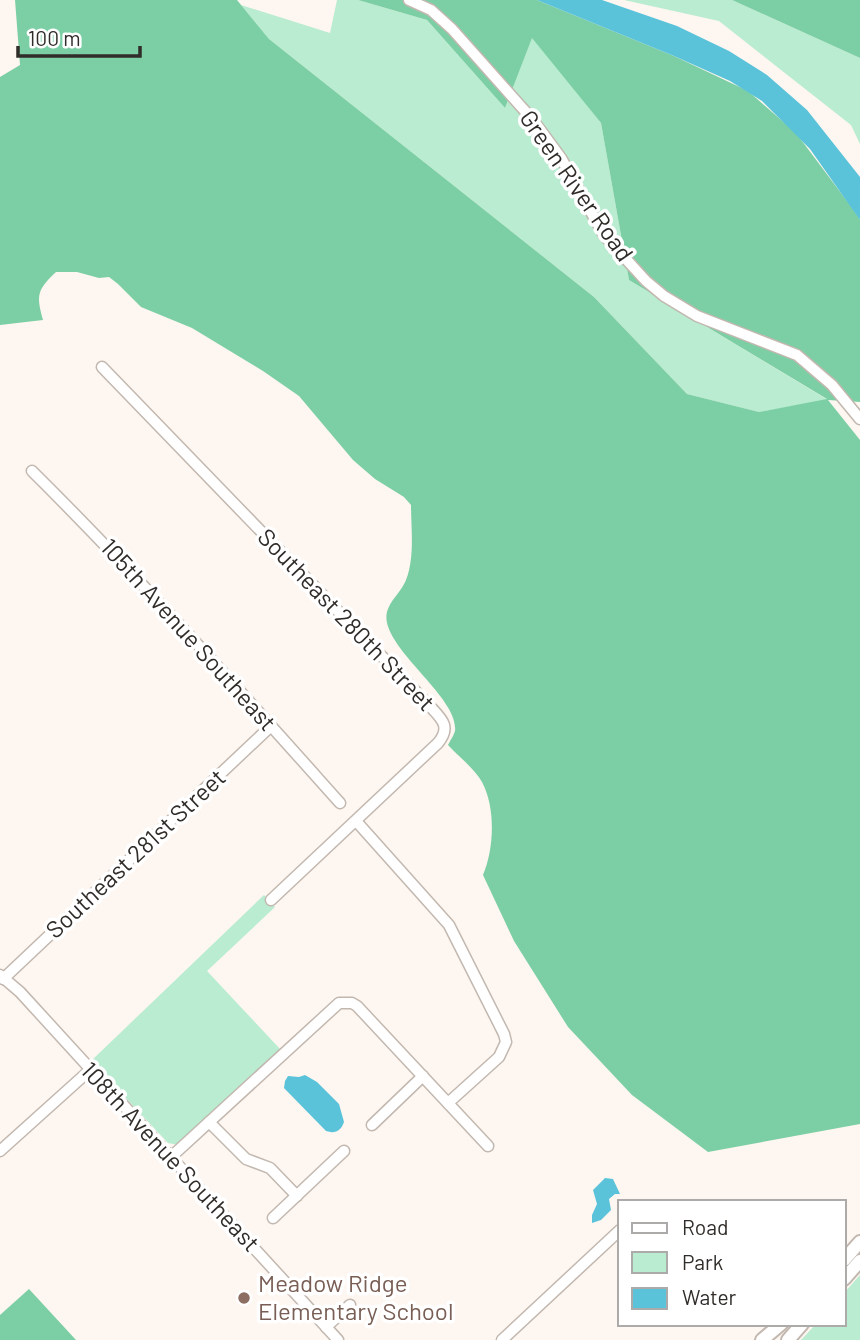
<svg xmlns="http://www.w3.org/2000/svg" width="860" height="1340" viewBox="0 0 860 1340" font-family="Barlow,sans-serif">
	<rect width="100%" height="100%" fill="#fef6f0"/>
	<!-- green -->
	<g fill="#b9ecd0">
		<path d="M337,0H358L427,20L505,108L532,37L601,123L629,280L828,400L759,412L687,394L594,297L269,39L241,5L330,33Z"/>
		<path d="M624,0H732L860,58V144L851,125L719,21Z"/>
		<path d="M264,895L275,907L207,971L281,1050L179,1145L168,1143L91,1061Z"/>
		<path d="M860,1275V1340H801L816,1324H844V1293Z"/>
	</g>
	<!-- forest -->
	<g fill="#7ccfa5">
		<path d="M15,0H237L269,39L594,297L687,394L759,412L827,399L629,280L601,123L532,38L505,108L427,20L358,0H537L674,56L748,91L796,133L853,209L860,220V402L828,400L860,440V1124L708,1152L632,1095L568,1027L514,941L483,875C494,849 496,808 482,782C475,769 458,756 448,745C450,741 454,735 455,731C459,700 395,657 387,623C383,605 400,595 406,580C415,557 411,528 411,505L404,497L375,479L353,460L299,396L263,371L192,328L141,307L118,284L109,277L99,278L77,272H56C37,290 36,295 43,320L0,325V77L20,65Z"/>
		<path d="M732,0H860V58Z"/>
		<path d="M29,1289L76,1340H0V1315Z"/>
	</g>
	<!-- water -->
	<g fill="#5ac3da">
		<path d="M537,0H602L677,26L729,51L767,75L807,110L860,177V220L810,149L762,101L730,81L674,56Z"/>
		<path d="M305,1075L317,1082L339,1104L344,1122C341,1131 335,1134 326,1131L284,1088L285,1081L288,1076L299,1077Z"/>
		<path d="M605,1178L613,1179L620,1194H615L609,1199L611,1210L601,1220L592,1223V1215L597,1204L593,1190Z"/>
	</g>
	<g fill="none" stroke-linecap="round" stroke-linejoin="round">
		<defs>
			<g id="minor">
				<path d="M409,0L431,10L452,29L533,120L561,158L604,235L646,281L664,296L697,316L797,355L832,385L860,419"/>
				<path d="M102,367L427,703C439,717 453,725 438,743L271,900"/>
				<path d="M32,471C139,577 239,690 340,803"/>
				<path d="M356,821L449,925L504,1034L506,1042L499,1057L448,1103"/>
				<path d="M0,975L20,992L338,1340"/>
				<path d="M3,979L271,726"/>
				<path d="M209,1122L246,1159L270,1168L297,1196"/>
				<path d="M372,1125L423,1076"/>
				<path d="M0,1151L90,1070"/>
				<path d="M171,1157L339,1003H352L357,1006L488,1146"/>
				<path d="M273,1218L344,1151"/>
				<path d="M326,1327L350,1305"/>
				<path d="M502,1340L620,1230"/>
			</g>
			<g id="major">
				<path d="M844,1260L860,1242"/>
				<path d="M844,1279L860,1261"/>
				<path d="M762,1340L781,1324"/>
				<path d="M788,1340L802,1324"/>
			</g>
		</defs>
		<!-- minor casing -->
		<use href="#minor" stroke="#c2b8b0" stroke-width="13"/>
		<!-- major casing -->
		<use href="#major" stroke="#c2b8b0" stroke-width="16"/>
		<!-- minor -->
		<use href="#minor" stroke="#fff" stroke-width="10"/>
		<!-- major -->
		<use href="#major" stroke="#fff" stroke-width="12"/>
	</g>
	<!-- markers -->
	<circle fill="#8d6e63" stroke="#fff" stroke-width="2.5" cx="244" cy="1298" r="7"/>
	<g text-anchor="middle" stroke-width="7" stroke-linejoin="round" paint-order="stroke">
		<!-- street labels -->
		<g font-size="24" fill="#302c29" stroke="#fff">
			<text transform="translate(576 186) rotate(55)" y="8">Green River Road</text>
			<text transform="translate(346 620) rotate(46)" y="8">Southeast 280th Street</text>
			<text transform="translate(188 635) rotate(48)" y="8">105th Avenue Southeast</text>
			<text transform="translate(136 854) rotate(-43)" y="8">Southeast 281st Street</text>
			<text transform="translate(170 1157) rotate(47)" y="8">108th Avenue Southeast</text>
		</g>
		<!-- education labels -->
		<g font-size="24" fill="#785e54" stroke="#fff" text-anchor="start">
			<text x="258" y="1292">Meadow Ridge<tspan x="258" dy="28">Elementary School</tspan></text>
		</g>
	</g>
	<!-- legend -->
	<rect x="618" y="1200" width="228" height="126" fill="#ffffff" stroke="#acaba9" stroke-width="2"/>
	<rect x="632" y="1223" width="35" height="10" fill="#ffffff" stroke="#acaba9" stroke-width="2"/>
	<text x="682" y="1235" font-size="21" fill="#302c29">Road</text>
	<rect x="632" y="1252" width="35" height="21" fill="#b9ecd0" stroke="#acaba9" stroke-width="2"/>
	<text x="682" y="1270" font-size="21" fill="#302c29">Park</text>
	<rect x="632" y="1288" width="35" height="21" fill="#5ac3da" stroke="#acaba9" stroke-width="2"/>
	<text x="682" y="1305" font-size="21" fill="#302c29">Water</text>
	<!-- scale -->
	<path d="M18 46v10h122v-10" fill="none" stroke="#302c29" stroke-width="3.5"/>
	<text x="28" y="46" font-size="21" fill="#302c29" stroke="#ffffff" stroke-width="5" paint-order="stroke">100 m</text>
</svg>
